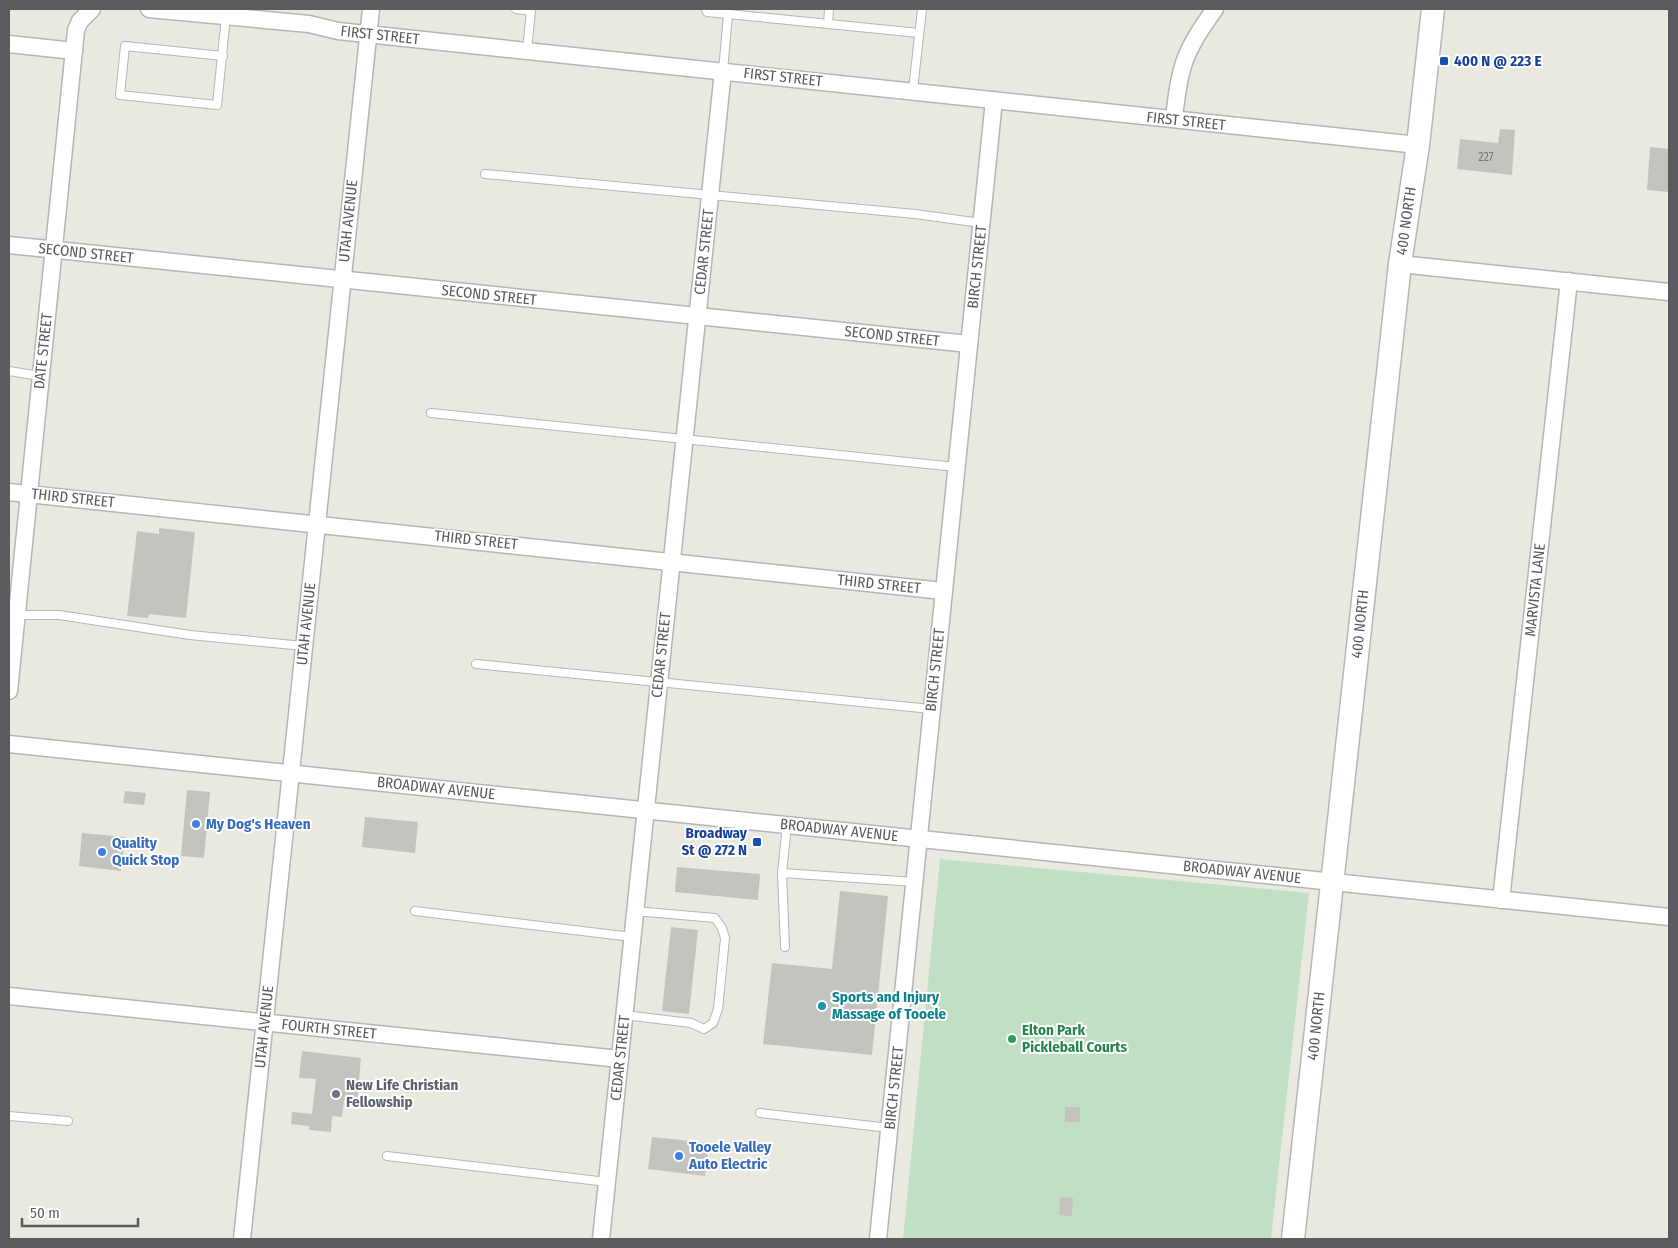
<svg xmlns="http://www.w3.org/2000/svg" width="1678" height="1248" viewBox="0 0 1678 1248" font-family="'Fira Sans Condensed',sans-serif">
	<rect width="100%" height="100%" fill="#eae9e0"/>
	<!-- green -->
	<path fill="#c0dfc4" d="M940,859L1309,893L1271,1239H903Z"/>
	<!-- building -->
	<g fill="#c5c3bd">
		<path d="M1500,129L1515,130L1512,175L1457,169L1460,139L1498,143Z"/>
		<path d="M1650,147L1669,149V192L1647,190Z"/>
		<path d="M159,528L195,532L186,618L149,614L148,618L127,616L137,531L159,534Z"/>
		<path d="M187,790L210,792L204,858L181,856Z"/>
		<path d="M125,791L146,793L144,805L123,803Z"/>
		<path d="M365,817L418,822L415,853L362,847Z"/>
		<path d="M82,833L125,837L121,871L79,866Z"/>
		<path d="M677,867L760,874L758,900L675,892Z"/>
		<path d="M840,891L888,896L872,1055L763,1044L772,963L832,969Z"/>
		<path d="M671,927L698,930L689,1014L662,1011Z"/>
		<path d="M302,1051L361,1058L357,1101L344,1100L342,1117L332,1116L331,1132L309,1130V1126L291,1124L292,1112L312,1114L316,1079L299,1078Z"/>
		<rect x="1065" y="1107" width="15" height="15"/>
		<path d="M652,1137L709,1143L705,1176L648,1169Z"/>
		<path d="M1060,1197L1073,1198L1072,1216L1059,1215Z"/>
	</g>
	<g fill="none" stroke-linecap="round" stroke-linejoin="round">
		<defs>
			<g id="lane">
				<path d="M516,9L531,11L527,50"/>
				<path d="M706,9L707,12L728,14L723,71"/>
				<path d="M728,14L919,33"/>
				<path d="M828,24L829,9"/>
				<path d="M223,56L125,46L120,95L217,105L226,16"/>
				<path d="M913,90L922,9"/>
				<path d="M485,174L915,214L981,223"/>
				<path d="M9,371L40,376"/>
				<path d="M431,413L956,467"/>
				<path d="M16,615H59L190,635L304,646"/>
				<path d="M476,664L931,709"/>
				<path d="M782,873L915,882"/>
				<path d="M415,911L632,937"/>
				<path d="M785,947L782,873L787,825"/>
				<path d="M624,1015L691,1023L704,1029L713,1023L718,1009L725,938L722,928L715,918L635,911"/>
				<path d="M760,1113L889,1128"/>
				<path d="M9,1116L68,1121"/>
				<path d="M387,1156L607,1182"/>
			</g>
			<g id="street">
				<path d="M149,9L309,24L338,31L1418,145"/>
				<path d="M9,44L74,51"/>
				<path d="M1174,119C1179,68 1184,51 1215,9"/>
				<path d="M9,245L969,344"/>
				<path d="M1400,264L1669,292"/>
				<path d="M9,492L943,591"/>
				<path d="M9,691L76,30L80,21L92,9"/>
				<path d="M9,744L1669,917"/>
				<path d="M1501,900L1569,281"/>
				<path d="M9,996L620,1059"/>
				<path d="M242,1239L371,9"/>
				<path d="M601,1239L723,71"/>
				<path d="M878,1239L994,100"/>
			</g>
			<path id="secondary" d="M1293,1239L1400,264L1418,145L1433,9"/>
		</defs>
		<!-- lane casing -->
		<use href="#lane" stroke="#b3b5b9" stroke-width="10"/>
		<!-- street casing -->
		<use href="#street" stroke="#b3b5b9" stroke-width="19"/>
		<!-- secondary casing -->
		<use href="#secondary" stroke="#b4b6bb" stroke-width="25"/>
		<!-- lane -->
		<use href="#lane" stroke="#fff" stroke-width="8"/>
		<!-- street -->
		<use href="#street" stroke="#fff" stroke-width="16"/>
		<!-- secondary -->
		<use href="#secondary" stroke="#fff" stroke-width="22"/>
	</g>
	<!-- markers -->
	<g fill="#1a4fb4" stroke="#fff" stroke-width="2">
		<rect x="1439" y="56" width="10" height="10" rx="2.5"/>
		<rect x="752" y="837" width="10" height="10" rx="2.5"/>
	</g>
	<g fill="#3f7fe0" stroke="#fff" stroke-width="2">
		<circle cx="196" cy="824" r="5"/>
		<circle cx="102" cy="852" r="5"/>
		<circle cx="679" cy="1156" r="5"/>
	</g>
	<circle fill="#0f9aa8" stroke="#fff" stroke-width="2" cx="822" cy="1006" r="5"/>
	<circle fill="#2e9e5b" stroke="#fff" stroke-width="2" cx="1012" cy="1039" r="5"/>
	<circle fill="#6b7280" stroke="#fff" stroke-width="2" cx="336" cy="1094" r="5"/>
	<g text-anchor="middle" stroke-width="4" stroke-linejoin="round" paint-order="stroke">
		<!-- number labels -->
		<g font-size="12" fill="#747576">
			<text x="1486" y="161">227</text>
		</g>
		<!-- street labels -->
		<g font-size="15" fill="#595b5f" stroke="#fff">
			<text transform="translate(380 35) rotate(6)" y="5">FIRST STREET</text>
			<text transform="translate(783 77) rotate(6)" y="5">FIRST STREET</text>
			<text transform="translate(1186 121) rotate(6)" y="5">FIRST STREET</text>
			<text transform="translate(348 221) rotate(-84)" y="5">UTAH AVENUE</text>
			<text transform="translate(1406 221) rotate(-82)" y="5">400 NORTH</text>
			<text transform="translate(704 252) rotate(-84)" y="5">CEDAR STREET</text>
			<text transform="translate(86 253) rotate(6)" y="5">SECOND STREET</text>
			<text transform="translate(977 267) rotate(-84)" y="5">BIRCH STREET</text>
			<text transform="translate(489 295) rotate(6)" y="5">SECOND STREET</text>
			<text transform="translate(892 336) rotate(6)" y="5">SECOND STREET</text>
			<text transform="translate(43 351) rotate(-84)" y="5">DATE STREET</text>
			<text transform="translate(73 498) rotate(6)" y="5">THIRD STREET</text>
			<text transform="translate(476 540) rotate(6)" y="5">THIRD STREET</text>
			<text transform="translate(879 584) rotate(6)" y="5">THIRD STREET</text>
			<text transform="translate(1535 590) rotate(-84)" y="5">MARVISTA LANE</text>
			<text transform="translate(306 624) rotate(-84)" y="5">UTAH AVENUE</text>
			<text transform="translate(1360 624) rotate(-84)" y="5">400 NORTH</text>
			<text transform="translate(661 655) rotate(-84)" y="5">CEDAR STREET</text>
			<text transform="translate(935 670) rotate(-84)" y="5">BIRCH STREET</text>
			<text transform="translate(436 788) rotate(6)" y="5">BROADWAY AVENUE</text>
			<text transform="translate(839 830) rotate(6)" y="5">BROADWAY AVENUE</text>
			<text transform="translate(1242 872) rotate(6)" y="5">BROADWAY AVENUE</text>
			<text transform="translate(1316 1026) rotate(-84)" y="5">400 NORTH</text>
			<text transform="translate(264 1027) rotate(-84)" y="5">UTAH AVENUE</text>
			<text transform="translate(329 1029) rotate(6)" y="5">FOURTH STREET</text>
			<text transform="translate(620 1058) rotate(-84)" y="5">CEDAR STREET</text>
			<text transform="translate(894 1088) rotate(-84)" y="5">BIRCH STREET</text>
		</g>
		<!-- transit labels -->
		<g font-size="15" font-weight="bold" fill="#164399" stroke="#fff" text-anchor="start">
			<text x="1454" y="66">400 N @ 223 E</text>
			<text x="747" y="838" text-anchor="end">Broadway<tspan x="747" dy="17">St @ 272 N</tspan></text>
		</g>
		<!-- shop labels -->
		<g font-size="15" font-weight="bold" fill="#366cbe" stroke="#fff" text-anchor="start">
			<text x="206" y="829">My Dog's Heaven</text>
			<text x="112" y="848">Quality<tspan x="112" dy="17">Quick Stop</tspan></text>
			<text x="689" y="1152">Tooele Valley<tspan x="689" dy="17">Auto Electric</tspan></text>
		</g>
		<!-- culture labels -->
		<g font-size="15" font-weight="bold" fill="#0d838f" stroke="#fff" text-anchor="start">
			<text x="832" y="1002">Sports and Injury<tspan x="832" dy="17">Massage of Tooele</tspan></text>
		</g>
		<!-- leisure labels -->
		<g font-size="15" font-weight="bold" fill="#27864d" stroke="#fff" text-anchor="start">
			<text x="1022" y="1035">Elton Park<tspan x="1022" dy="17">Pickleball Courts</tspan></text>
		</g>
		<!-- worship labels -->
		<g font-size="15" font-weight="bold" fill="#5b616d" stroke="#fff" text-anchor="start">
			<text x="346" y="1090">New Life Christian<tspan x="346" dy="17">Fellowship</tspan></text>
		</g>
	</g>
	<!-- border -->
	<rect width="1678" height="1248" fill="none" stroke="#595b5f" stroke-width="20"/>
	<!-- scale -->
	<path d="M22 1218v8h116v-8" fill="none" stroke="#595b5f" stroke-width="2.5"/>
	<text x="30" y="1218" font-size="15" fill="#595b5f" stroke="#ffffff" stroke-width="4" paint-order="stroke">50 m</text>
</svg>
